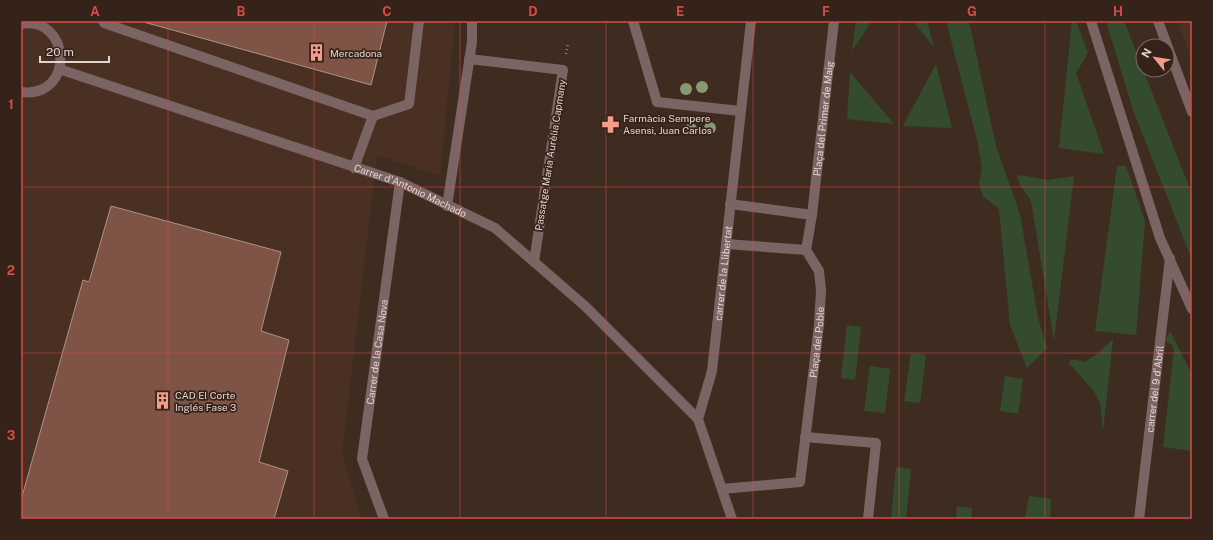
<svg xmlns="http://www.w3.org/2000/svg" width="1213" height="540" viewBox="0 0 1213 540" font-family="'Public Sans',sans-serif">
	<rect width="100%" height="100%" fill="#3f2c21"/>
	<!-- built -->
	<g fill="#4a3022">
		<path d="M21,21H455L440,176L377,155L342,454L362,519H21Z"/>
		<path d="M1177,21H1192V60Z"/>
	</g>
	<!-- green -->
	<g fill="#344c2d">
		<path d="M856,21H872L852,51Z"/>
		<path d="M913,21H927L934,47Z"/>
		<path d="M946,21H969L996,146L1020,214L1038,318L1047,348L1027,368L1010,325L999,209L983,196L979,184L982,168L977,140Z"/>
		<path d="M1072,21H1076L1088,53L1076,73L1104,154L1059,148Z"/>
		<path d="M1106,21H1124L1192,194V260L1133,110Z"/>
		<path d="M936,64L952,128L903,126Z"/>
		<path d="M850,72L894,124L847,119Z"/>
		<path d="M1117,166H1126L1145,221L1136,335L1095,331Z"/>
		<path d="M1020,175L1048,180L1074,176L1054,341L1031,201L1020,185L1017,177Z"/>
		<path d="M847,325L861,327L855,380L841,378Z"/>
		<path d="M1170,331L1192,375V451L1163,447L1174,349L1172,345L1165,341Z"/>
		<path d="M1113,339L1103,431L1100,403L1094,391L1069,363L1071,359L1085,362L1098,353Z"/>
		<path d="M911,353L926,355L920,403L904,401Z"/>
		<path d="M870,366L890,369L885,413L864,411Z"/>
		<path d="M1005,376L1023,379L1018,414L1000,411Z"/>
		<path d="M896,467L911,469L906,519H891Z"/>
		<path d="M1029,496L1051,499L1050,519H1025Z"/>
		<path d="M957,506L972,508L971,519H956Z"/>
	</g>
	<!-- building -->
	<g fill="#7f5345" stroke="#ac9289">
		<path d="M140,21H387L371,85Z"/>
		<path d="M111,206L281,252L261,331L289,340L259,462L288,471L274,519H21V500L83,280L89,282Z"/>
	</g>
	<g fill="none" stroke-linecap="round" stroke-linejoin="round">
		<!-- path -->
		<path stroke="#918178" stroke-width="2.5" stroke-dasharray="1 3" stroke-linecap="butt" d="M566,54L568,43"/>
		<!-- minor -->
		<g stroke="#7b6564" stroke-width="10">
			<path d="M103,21L104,23L373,116L409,104L419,21"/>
			<path d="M633,21L657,102L740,111"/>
			<path d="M1091,21L1160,238L1192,309"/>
			<path d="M1158,21L1192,112"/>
			<path d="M21,24C71,15 76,99 21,92"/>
			<path d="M469,59L563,70L534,262"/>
			<path id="s1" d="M59,69L400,182L495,228L585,306L698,419"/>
			<path d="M354,168L373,116"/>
			<path d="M447,206L472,42V21"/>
			<path id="s2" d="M812,215L834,21"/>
			<path d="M726,244L806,250L812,215L730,204"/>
			<path d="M805,437L876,443L868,519"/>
			<path id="s3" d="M722,489L800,482L819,325L821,290L819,271L806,250"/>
			<path id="s4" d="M384,519L362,459L400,182"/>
			<path id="s5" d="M732,519L698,419L712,371L751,21"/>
			<path id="s6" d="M1139,519L1170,258"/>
		</g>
	</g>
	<!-- trees -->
	<g fill="#889872">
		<circle cx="702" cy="87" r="6"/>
		<circle cx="686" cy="89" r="6"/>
		<circle cx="710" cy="128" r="6"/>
		<circle cx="691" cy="129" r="6"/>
	</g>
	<!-- grid -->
	<path fill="none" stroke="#d84b49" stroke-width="1" stroke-opacity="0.55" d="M168,21V519M314,21V519M460,21V519M606,21V519M753,21V519M899,21V519M1045,21V519M21,187H1192M21,353H1192"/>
	<!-- icons -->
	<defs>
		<symbol id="building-bare" viewBox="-9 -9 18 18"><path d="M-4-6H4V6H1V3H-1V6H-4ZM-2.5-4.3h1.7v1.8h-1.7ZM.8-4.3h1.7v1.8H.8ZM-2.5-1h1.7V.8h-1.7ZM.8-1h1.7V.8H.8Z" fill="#f49d8c" stroke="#352218" stroke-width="2.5" paint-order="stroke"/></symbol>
		<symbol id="pharmacy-bare" viewBox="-9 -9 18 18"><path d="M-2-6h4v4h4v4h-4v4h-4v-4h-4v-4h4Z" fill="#f49d8c" stroke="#352218" stroke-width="2.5" paint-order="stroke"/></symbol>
	</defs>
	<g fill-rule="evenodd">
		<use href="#building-bare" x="304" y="40" width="25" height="25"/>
		<use href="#pharmacy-bare" x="598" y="112" width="25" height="25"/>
		<use href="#building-bare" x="150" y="388" width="25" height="25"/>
	</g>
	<g text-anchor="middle" stroke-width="3.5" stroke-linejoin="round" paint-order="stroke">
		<!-- poi labels -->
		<g font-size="10" fill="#e2d5cf" stroke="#352218" text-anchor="start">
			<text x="330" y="57">Mercadona</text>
			<text x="623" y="122">Farmàcia Sempere<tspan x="623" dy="12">Asensi, Juan Carlos</tspan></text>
			<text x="175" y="399">CAD El Corte<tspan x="175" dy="12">Inglés Fase 3</tspan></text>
		</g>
		<!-- street labels -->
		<g font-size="10" fill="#e2d5cf" stroke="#352218">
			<text dy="4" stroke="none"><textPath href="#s2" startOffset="97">Plaça del Primer de Maig</textPath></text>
			<text transform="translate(550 155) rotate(-81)" y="4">Passatge Maria Aurèlia Capmany</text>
			<text dy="4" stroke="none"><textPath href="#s1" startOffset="372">Carrer d'Antonio Machado</textPath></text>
			<text dy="4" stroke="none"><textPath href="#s5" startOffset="254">carrer de la Llibertat</textPath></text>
			<text dy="4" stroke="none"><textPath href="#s3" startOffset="219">Plaça del Poble</textPath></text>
			<text dy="4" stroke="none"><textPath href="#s4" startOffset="172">Carrer de la Casa Nova</textPath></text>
			<text dy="4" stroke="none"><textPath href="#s6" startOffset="131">carrer del 9 d'Abril</textPath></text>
		</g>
	</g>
	<!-- border -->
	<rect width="1213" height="540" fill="none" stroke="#352218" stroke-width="44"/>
	<!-- north arrow -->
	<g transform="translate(1155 58) rotate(300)"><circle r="19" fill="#352218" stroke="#7a6a61"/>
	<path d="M0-3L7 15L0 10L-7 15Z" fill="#f49d8c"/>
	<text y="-6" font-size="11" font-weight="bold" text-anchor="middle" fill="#e2d5cf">N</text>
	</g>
	<!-- scale -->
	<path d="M40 56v6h69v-6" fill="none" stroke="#e2d5cf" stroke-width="2"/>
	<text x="46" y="56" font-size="12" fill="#e2d5cf" stroke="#352218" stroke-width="3" paint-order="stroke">20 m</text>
	<rect x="22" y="22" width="1169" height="496" fill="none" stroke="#d84b49" stroke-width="1.5"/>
	<g font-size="13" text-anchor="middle" font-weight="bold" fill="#d84b49">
		<text x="95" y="16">A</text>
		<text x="241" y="16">B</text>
		<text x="387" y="16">C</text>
		<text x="533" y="16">D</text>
		<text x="680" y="16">E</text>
		<text x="826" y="16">F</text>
		<text x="972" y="16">G</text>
		<text x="1118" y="16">H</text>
		<text x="11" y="109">1</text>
		<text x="11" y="275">2</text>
		<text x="11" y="440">3</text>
	</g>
</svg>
